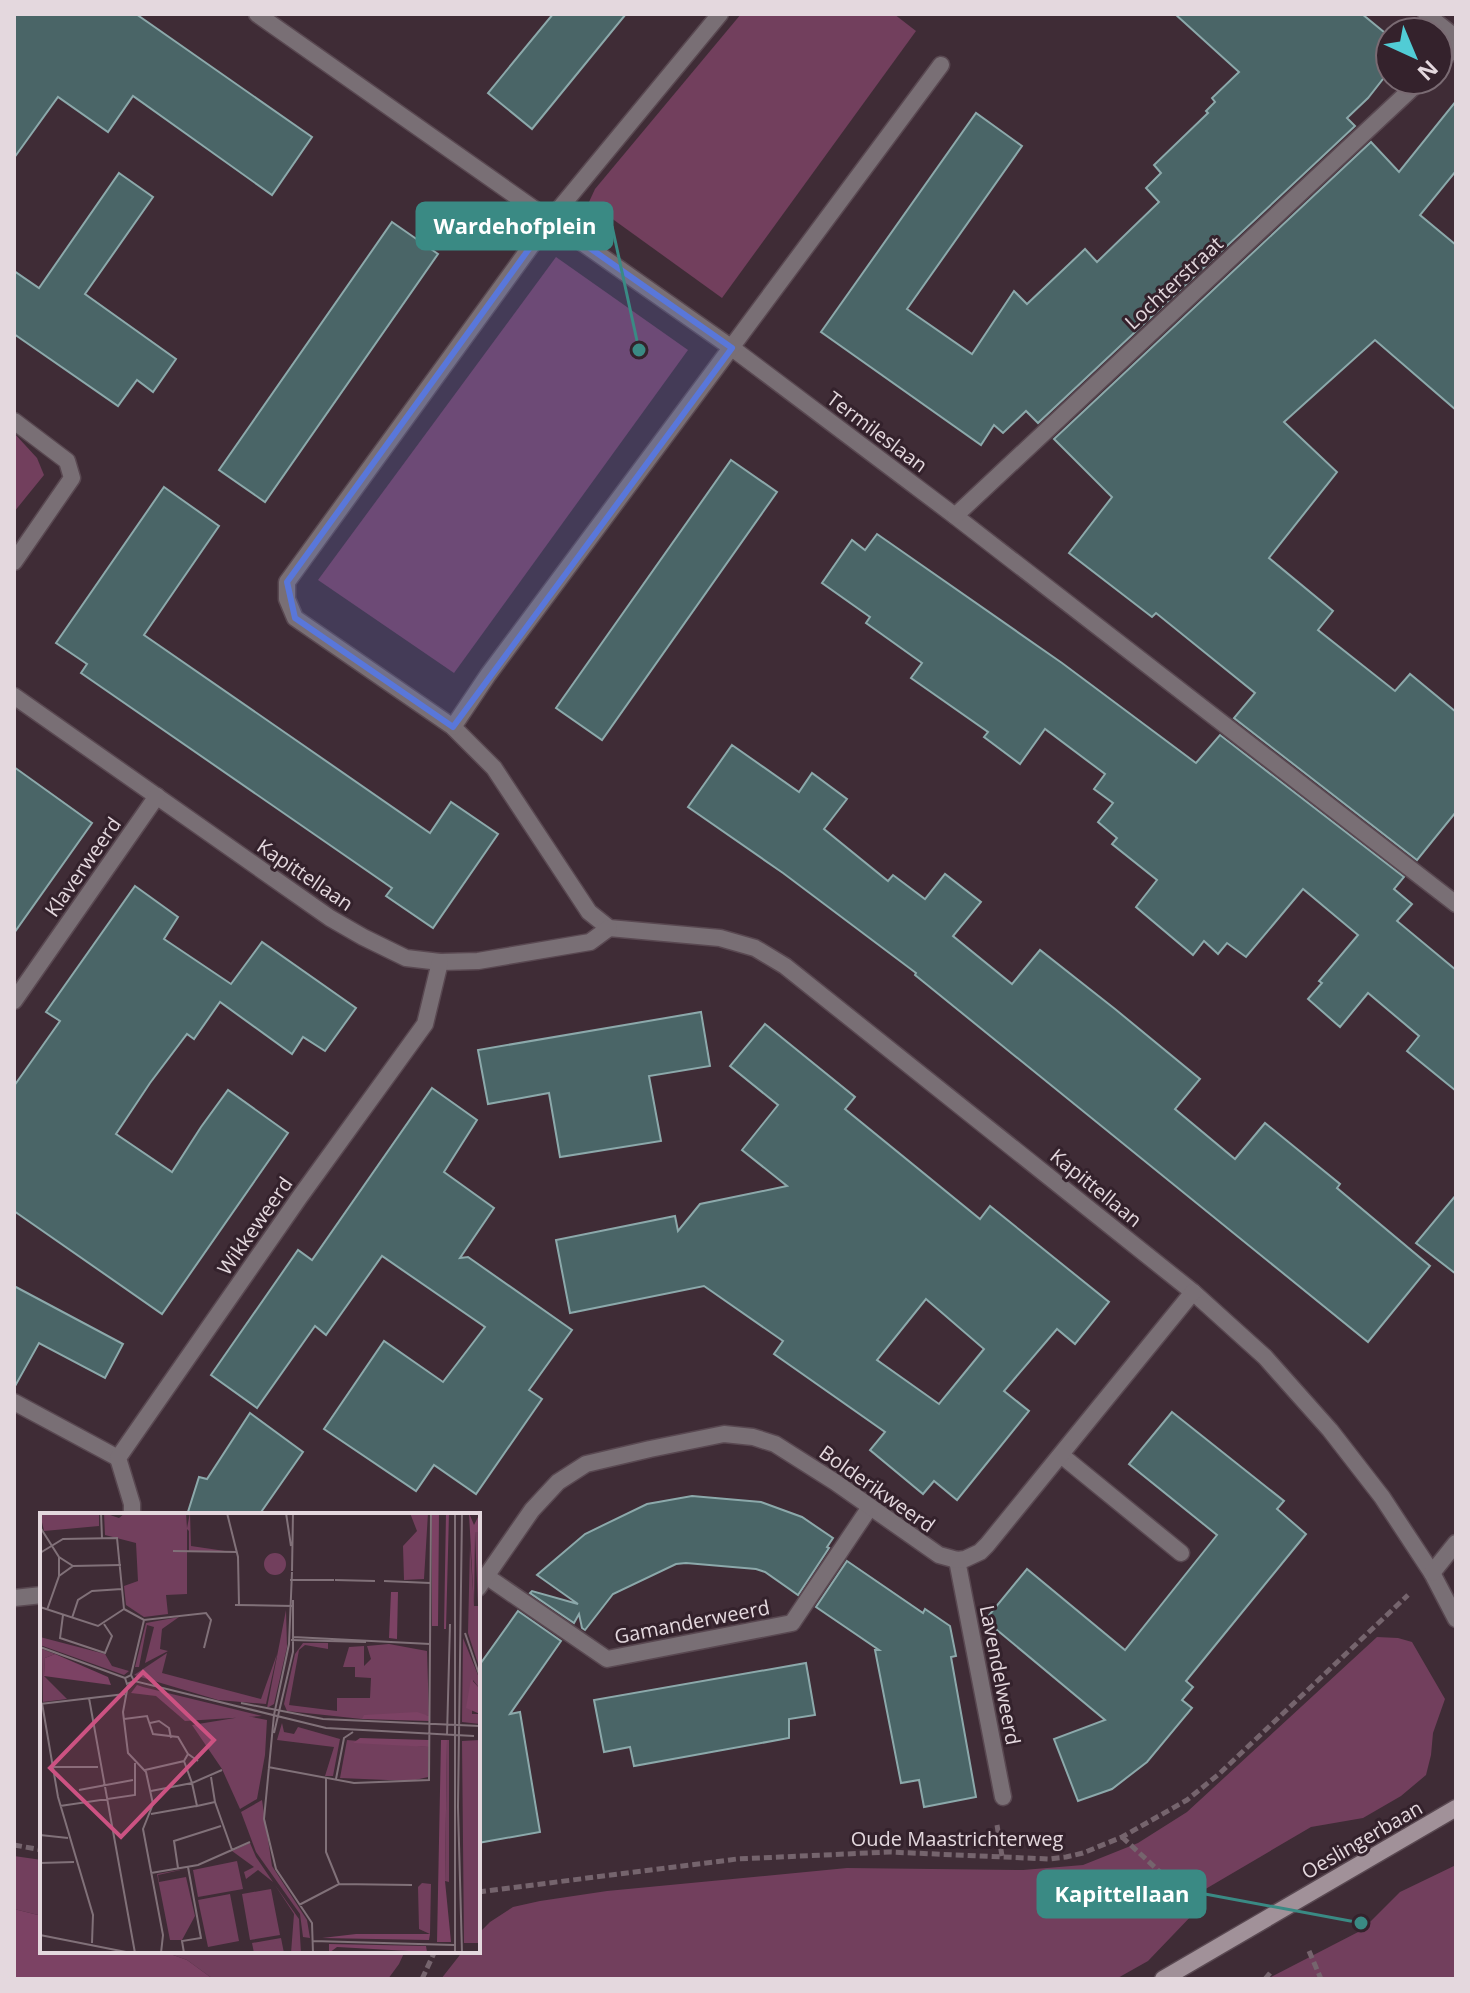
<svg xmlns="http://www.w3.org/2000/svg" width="1470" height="1993" viewBox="0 0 1470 1993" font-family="'Open Sans',sans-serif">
	<rect width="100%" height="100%" fill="#3f2c36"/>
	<!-- green -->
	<g fill="#723f5d">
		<path d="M741,14H894L916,31L722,298L589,202L595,189Z"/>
		<path d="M556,257L688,350L454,673L318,580Z"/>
		<path d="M14,433L37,458L44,475L14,512Z"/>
		<path d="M1377,1637L1398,1638L1412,1642L1445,1699L1433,1733L1431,1755L1426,1775L1401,1796L1363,1818L1311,1827L1197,1894L1188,1906L1195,1912L1148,1961L1116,1979H441L463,1951H478V1934L490,1922L513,1907L540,1901L607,1891L847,1868L1023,1870L1083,1865L1138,1843L1187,1812Z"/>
		<path d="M14,1856L42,1860V1916L14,1909Z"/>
		<path d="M1456,1865V1979H1267L1362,1930L1400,1892Z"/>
		<path d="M162,1951H405L399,1964L388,1979H213L187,1960Z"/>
	</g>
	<!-- forest -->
	<path fill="#7c4264" d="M14,1909L42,1916V1951H162L187,1960L213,1979H14Z"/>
	<!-- building -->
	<g fill="#4a6567" stroke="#8ca9ab" stroke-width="2" fill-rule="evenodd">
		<path d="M14,14H136L312,137L272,195L133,96L108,132L58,97L14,158Z"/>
		<path d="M553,14H626L532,129L488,93Z"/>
		<path d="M1175,14H1362L1390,37V70L1368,98L1347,118L1355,126L1038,423L1026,411L1003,433L994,425L981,445L821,332L976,113L1022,146L907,309L972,354L1014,291L1027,304L1085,249L1097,262L1159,202L1146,188L1161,173L1154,165L1208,113L1206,111L1215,102L1212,98L1239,72Z"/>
		<path d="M1456,101V171L1420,215L1456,245V410L1375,340L1284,422L1337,472L1269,558L1333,611L1318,630L1395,691L1410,674L1456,712V812L1417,860L1234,718L1255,693L1156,613L1152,617L1069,553L1112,497L1054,439L1371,142L1399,172Z"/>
		<path d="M119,173L153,197L85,294L176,359L153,392L137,380L118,406L14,334V271L39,288Z"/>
		<path d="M392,222L438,254L265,502L219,470Z"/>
		<path d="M731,460L777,492L602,740L556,708Z"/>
		<path d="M164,487L219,526L144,635L430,833L451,802L498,834L433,928L386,896L392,888L81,673L87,664L56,643Z"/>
		<path d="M877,534L1062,663L1196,763L1220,735L1404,877L1394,889L1412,904L1397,921L1456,970V1091L1407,1051L1419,1036L1368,993L1340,1027L1308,999L1322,983L1319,981L1358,935L1303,889L1246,957L1227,943L1218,954L1204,941L1193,955L1136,907L1157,880L1112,844L1117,838L1098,822L1113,803L1094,789L1105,774L1045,729L1020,764L984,737L988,732L911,678L922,663L866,623L870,617L822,583L852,540L865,550Z"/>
		<path d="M732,745L799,792L812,773L847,799L824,829L888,881L893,875L925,899L945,874L981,902L953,936L1012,984L1040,950L1115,1009L1200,1079L1175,1109L1235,1159L1265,1123L1340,1184L1337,1188L1430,1266L1368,1342L915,975L916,973L783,873L688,807Z"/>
		<path d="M14,767L92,823L14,933Z"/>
		<path d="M135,886L178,917L164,939L231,984L262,942L356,1008L325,1051L303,1037L292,1054L220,1002L194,1039L187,1034L150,1083L116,1134L172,1172L201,1127L228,1090L288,1133L162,1314L14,1211V1086L60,1021L46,1012Z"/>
		<path d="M701,1012L710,1066L649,1076L661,1141L560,1157L549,1093L488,1104L478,1050Z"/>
		<path d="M765,1024L855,1097L845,1109L980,1219L990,1206L1109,1302L1075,1344L1057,1329L1004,1391L1029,1411L957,1500L934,1481L923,1494L870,1450L885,1432L774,1354L783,1341L704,1286L570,1313L556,1240L675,1216L678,1231L700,1204L787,1186L742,1150L778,1105L730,1066ZM926,1299L984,1349L939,1404L877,1360Z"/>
		<path d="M432,1088L477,1120L444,1172L494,1208L460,1258L468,1257L572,1330L529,1390L542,1399L476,1494L434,1465L416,1491L324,1429L384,1341L443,1382L485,1327L382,1256L326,1335L315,1326L257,1408L211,1375L298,1250L312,1260Z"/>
		<path d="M1456,1195V1274L1416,1243Z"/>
		<path d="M14,1286L123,1344L105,1378L39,1343L14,1388Z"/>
		<path d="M1172,1412L1284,1501L1277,1509L1306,1534L1186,1681L1193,1687L1182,1700L1192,1708L1147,1762L1112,1789L1078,1801L1054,1739L1105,1720L985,1620L1027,1569L1125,1650L1217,1535L1129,1464Z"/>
		<path d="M250,1413L303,1452L259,1515H187L199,1477L207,1479Z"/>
		<path d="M692,1496L761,1502L802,1517L833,1538L827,1547L829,1548L798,1595L765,1572L756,1569L686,1563L676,1564L613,1594L585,1630L582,1628L579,1614L574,1623L530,1593L532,1591L578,1604L537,1575L585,1534L647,1504Z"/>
		<path d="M847,1561L923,1613L925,1609L950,1626L956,1656L951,1657L976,1797L924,1807L919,1780L901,1783L875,1650H879L816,1607Z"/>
		<path d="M518,1611L561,1641L510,1714L520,1712L540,1832L478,1843V1667Z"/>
		<path d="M806,1663L815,1715L789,1719V1738L634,1766L630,1747L604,1752L594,1700Z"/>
	</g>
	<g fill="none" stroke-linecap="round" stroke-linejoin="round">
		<defs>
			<g id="lane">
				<path d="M14,421L67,461L72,478L14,562"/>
				<path d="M1061,1455L1181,1553"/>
			</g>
			<g id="street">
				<path d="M257,14L732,348L955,516L1456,904"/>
				<path d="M720,14L550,220L287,582V599L295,618L453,727L494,768L589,912L609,928L720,938L755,948L785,966L1193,1292L1265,1357L1330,1430L1382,1497L1432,1573L1456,1619"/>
				<path d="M1426,14L1456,38"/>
				<path d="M1438,64L1456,47"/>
				<path d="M955,516L1421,80"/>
				<path d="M14,696L330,918L363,937L406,958L440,962L478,961L590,942L609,928"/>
				<path d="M453,727L488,675L941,65"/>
				<path d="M14,1001L157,796"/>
				<path d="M14,1402L118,1458"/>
				<path d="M132,1515V1504L118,1458L299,1198L425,1024L440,962"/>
				<path d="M957,1560L1003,1797"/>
				<path d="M1432,1573L1456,1543"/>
				<path d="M486,1576L607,1659L792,1623L870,1507"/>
				<path d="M478,1588L532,1510L558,1482L586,1464L650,1449L724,1434L753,1437L775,1444L835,1482L939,1555L957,1560L965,1559L980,1552L987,1545L1193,1292"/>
				<path d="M14,1598L42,1595"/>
			</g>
			<path id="secondary" d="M1163,1979L1456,1808"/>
		</defs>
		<!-- lane casing -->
		<use href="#lane" stroke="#594851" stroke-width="19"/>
		<!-- street casing -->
		<use href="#street" stroke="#594851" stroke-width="19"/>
		<!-- secondary casing -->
		<use href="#secondary" stroke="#594851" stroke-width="19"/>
		<!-- path -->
		<g stroke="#75646d" stroke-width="5" stroke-dasharray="8 4" stroke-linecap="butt">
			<path d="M997,1825L1002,1856"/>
			<path d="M1122,1837L1198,1907"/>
			<path d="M14,1845L42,1850"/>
			<path d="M478,1892L737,1859L889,1852L1049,1859L1066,1857L1083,1853L1122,1837L1187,1800L1219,1774L1408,1595"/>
			<path d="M1309,1951L1321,1979"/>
			<path d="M422,1979L435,1951"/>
			<path d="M1265,1979L1270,1973"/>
		</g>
		<!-- lane -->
		<use href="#lane" stroke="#796f75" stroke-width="16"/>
		<!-- street -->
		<use href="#street" stroke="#796f75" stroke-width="16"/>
		<!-- secondary -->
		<use href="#secondary" stroke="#a19199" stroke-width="16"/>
	</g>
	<!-- marked area -->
	<path fill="#5977da" fill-opacity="0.2" stroke="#5977da" stroke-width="6" stroke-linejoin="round" d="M550,220L732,348L453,727L295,618L287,582Z"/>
	<g text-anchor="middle" stroke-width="6" stroke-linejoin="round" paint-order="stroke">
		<!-- street labels -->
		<g font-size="20" fill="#e4d8de" stroke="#34222c">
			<text transform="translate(1174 283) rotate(-43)" y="7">Lochterstraat</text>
			<text transform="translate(877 432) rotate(37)" y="7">Termileslaan</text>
			<text transform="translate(83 867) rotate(-55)" y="7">Klaverweerd</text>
			<text transform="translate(305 875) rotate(34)" y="7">Kapittellaan</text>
			<text transform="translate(1096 1188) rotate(39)" y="7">Kapittellaan</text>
			<text transform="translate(255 1226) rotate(-55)" y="7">Wikkeweerd</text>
			<text transform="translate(877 1489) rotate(35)" y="7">Bolderikweerd</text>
			<text transform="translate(692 1622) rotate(-11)" y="7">Gamanderweerd</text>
			<text transform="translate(1000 1675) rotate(79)" y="7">Lavendelweerd</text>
			<text x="957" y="1846">Oude Maastrichterweg</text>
			<text transform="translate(1362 1840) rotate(-30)" y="7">Oeslingerbaan</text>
		</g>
	</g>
	<!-- overview -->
	<g transform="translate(40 1513)">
		<rect width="440" height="440" fill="#3f2c36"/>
		<path d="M0,0H59V13L4,18ZM64,0L79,5L85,0H146L147,15L150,0L151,33L185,38H149V18L147,16V81L126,82L128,101L104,104L86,92L84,73L98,68L96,30L65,22ZM370,0H388L384,66L364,67L363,33L377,18ZM435,19H440V157L428,120L430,32L434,93H438ZM224 51a11 11 0 1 1 22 0a11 11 0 1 1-22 0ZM246,97L247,134L234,191L227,195ZM139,104L122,116L120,136L128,138L105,150L114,114L107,112L99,154H95L106,110ZM0,124L65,141L72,153L89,158L84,162L0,132ZM423,125L440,167V176L433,167L432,201H440V211L422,209ZM263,130H288V136L265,132L259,137L249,192L297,198V185H330L331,165L315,164V154H303L309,134L324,133V153L331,146L327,133L349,131L387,138L389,203L369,200L322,206L247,198L244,191L255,141ZM2,136L15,141L5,145L4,163L27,186L3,189ZM127,140L122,160L221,186L237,141L226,191L178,187L94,162ZM97,172L103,174L222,203L145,208L116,183L91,180ZM207,203L227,207L225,242L217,286L200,296L182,256L152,212ZM242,210L244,219L254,221L258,214L300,226L293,263H285L294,234L237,227ZM307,227L389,234L388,264L371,268L300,265ZM407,227H409V369L405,368ZM440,227V430H424L422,228ZM222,287L232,353L267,407L270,425L263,424L260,401L216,339L201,299ZM210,330L216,344L233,369L218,357L206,366L204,359L214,354L192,338ZM197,348L203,376L158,384L153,357ZM145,356L118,362L119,369L146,364L155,403L142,427H130L117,361ZM382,370L391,371L390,421L379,416L378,374ZM235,372L259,406L261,440H251L254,401ZM231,376L240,422L210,427L202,381ZM190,381L199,428L168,434L158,387ZM241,425L244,440H214L212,430Z" fill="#723f5d"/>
		<path d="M392,0H399L398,113H392ZM406,0H409L406,116H404ZM429,0L434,12L440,0V19H435L434,94ZM351,79H358L357,126L349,125ZM15,141L68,164L71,172L4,163L5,145ZM431,166L440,176V201L426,195ZM377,199L389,203V208L322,206L324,202ZM320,225L389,227V234L313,230ZM401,227H407L405,368L411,429H397ZM316,421H390L389,427L282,425ZM289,431L386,433L387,439L297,434L289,440Z" fill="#7c4264"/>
		<path fill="none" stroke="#817179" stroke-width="2" d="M61,0L62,25M187,0L198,44L199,92M246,0L251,33M422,0L418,294L422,440M0,14L19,44L33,53M133,38L197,39M0,40L23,26L77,25L84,96M252,58L253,0M252,59L249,131L234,202L224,306L236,356L272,410L273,440M19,63L33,53L81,52M250,67H294M295,67L335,68M344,68L390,70M195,92L253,93M0,94L58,113L84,96M84,96L104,107L166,100L171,107L164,135M7,97L19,63V44M23,102L20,125L65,140L72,123L64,111M32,105L38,87L52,78L82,76M425,120L440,164M253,124L390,131M251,127L326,129M0,134L85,165M91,162L104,107M94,168L87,171L85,165L91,162L94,168L286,215L434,223M88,172L83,199L88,240L106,259L113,291L103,316L123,422L121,440M49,185L95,440M2,190L18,284L53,402L52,430M201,190L283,206L440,213M0,191L85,181M84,206L107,203L113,221L138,224L148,241M110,210L119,208L129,215L131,225M234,220L253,139V87M407,222L410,111M13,254H58M228,254L314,270L389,267L391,0M105,257L144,248L148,241L158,248M171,264L175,289L157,293L152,270L182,257M286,265V339L299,371M296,266L304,225L313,219M39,277L93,267M111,278L152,270L144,248M175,289L192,337M20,293L95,282V250M111,301L156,293M0,322L28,325M0,350L34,349M138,355L134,328L181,313M111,360L158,352L210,329M259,392L299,371L372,372M0,422L91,440M273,428L414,432M144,440L142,428L161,425L148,354M415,440V0"/>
		<path fill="#cc5282" fill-opacity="0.15" stroke="#cc5282" stroke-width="4" d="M103,159L174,227L81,324L10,255Z"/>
		<rect width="440" height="440" fill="none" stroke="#e4d8de" stroke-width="4"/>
	</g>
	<!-- callouts -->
	<path fill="none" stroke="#3a8a84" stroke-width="3" d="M639 350L612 226M1361 1923L1205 1894"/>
	<g fill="#3a8a84" stroke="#34222c" stroke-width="3">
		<circle cx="639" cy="350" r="8"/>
		<circle cx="1361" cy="1923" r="8"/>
	</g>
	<g fill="#3a8a84" stroke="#3a8a84" stroke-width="3">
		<rect x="417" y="203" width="195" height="46" rx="8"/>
		<rect x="1038" y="1871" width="167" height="46" rx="8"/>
	</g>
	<g font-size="22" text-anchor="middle" font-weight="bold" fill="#fff">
		<text x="515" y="234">Wardehofplein</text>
		<text x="1122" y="1902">Kapittellaan</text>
	</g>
	<!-- border -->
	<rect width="1470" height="1993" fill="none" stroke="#e4d8de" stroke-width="32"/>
	<!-- north arrow -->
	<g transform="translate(1414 56) rotate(136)"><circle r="38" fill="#34222c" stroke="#7a6b73" stroke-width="2"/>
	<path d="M0-6L14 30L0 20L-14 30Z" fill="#51ccd5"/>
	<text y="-12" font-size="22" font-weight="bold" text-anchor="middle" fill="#e4d8de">N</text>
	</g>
</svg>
